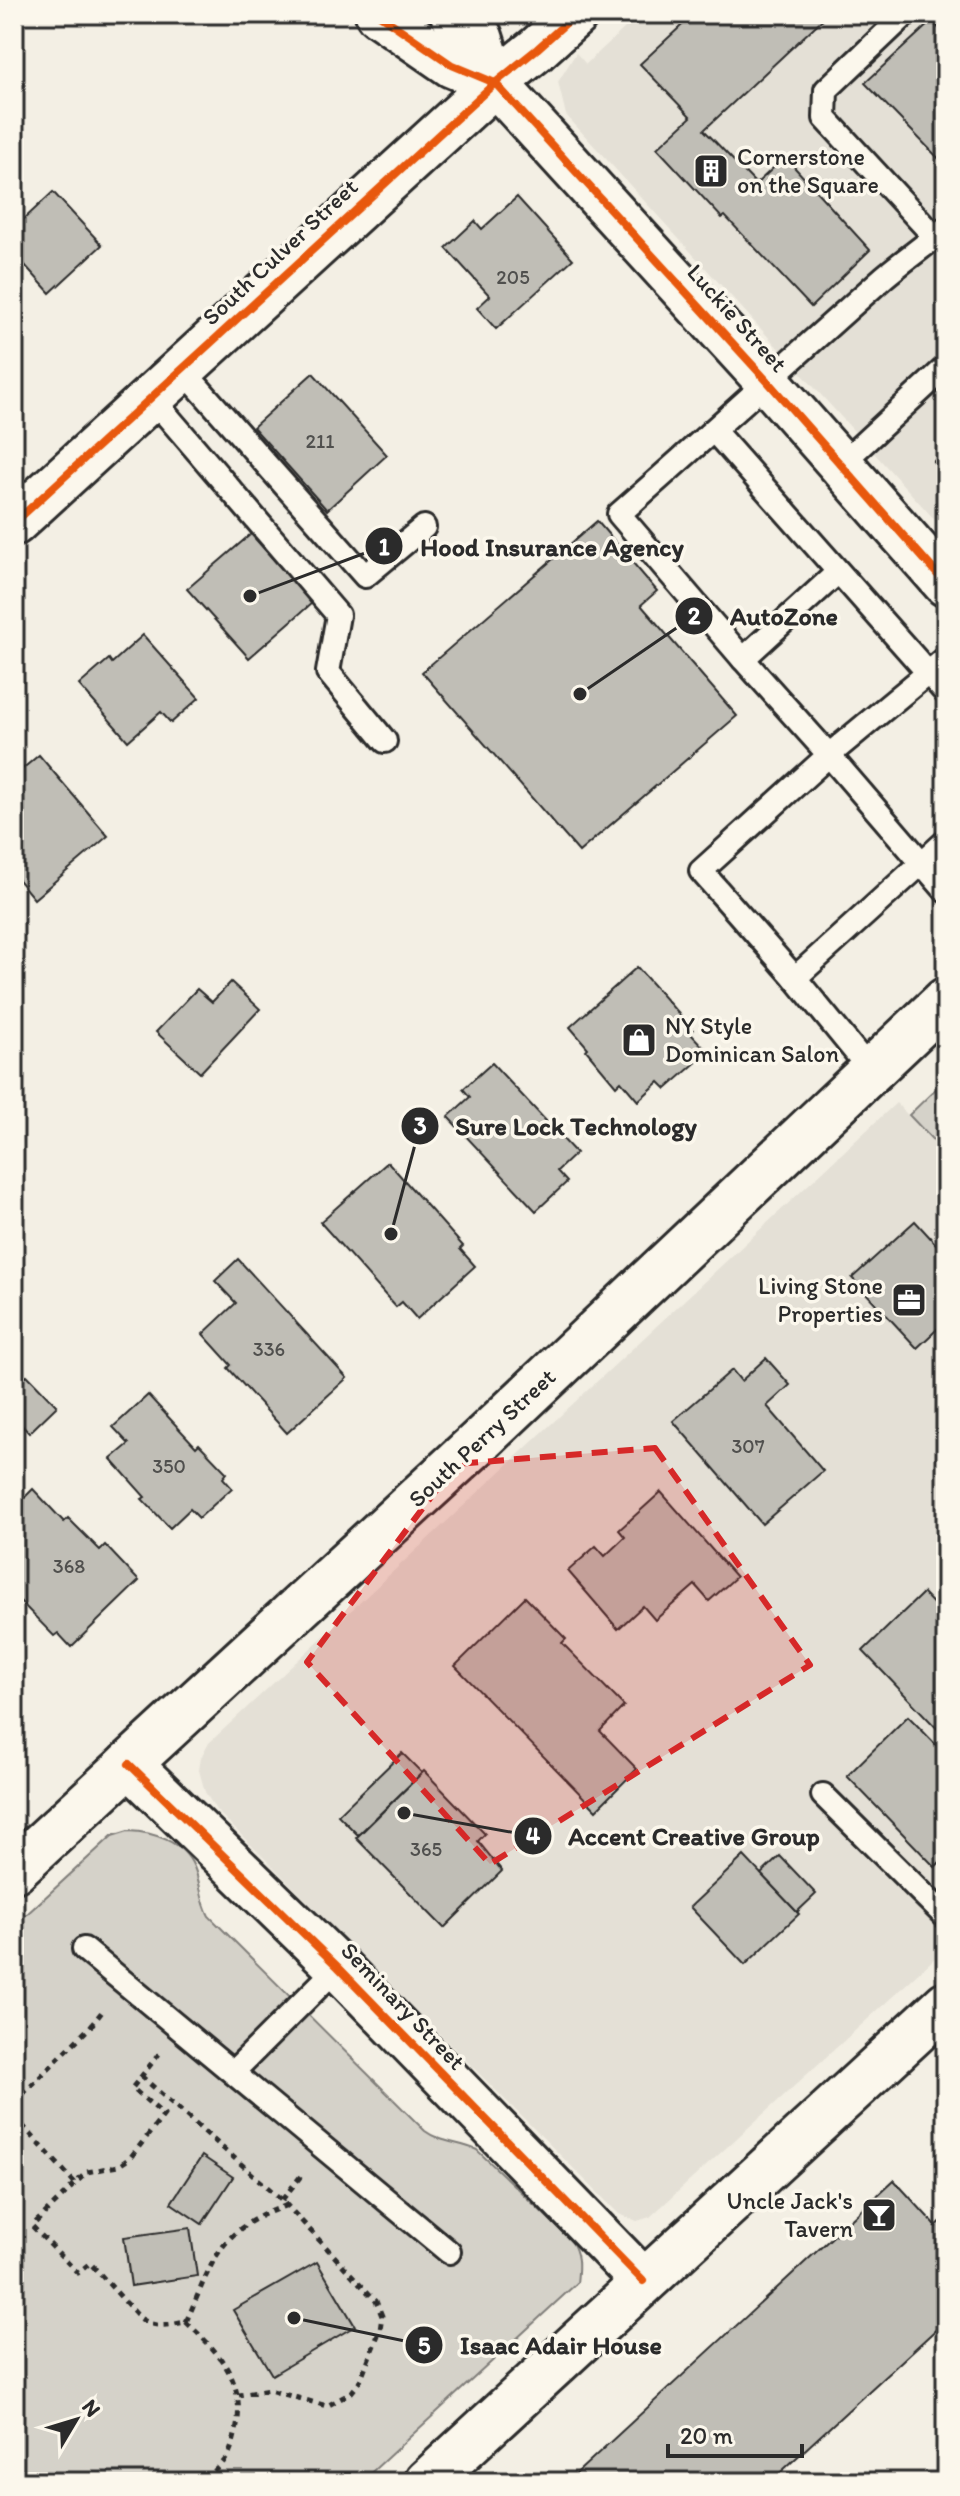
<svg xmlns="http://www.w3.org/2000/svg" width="960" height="2496" viewBox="0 0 960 2496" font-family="Itim,sans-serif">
	<rect width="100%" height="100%" fill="#f3efe4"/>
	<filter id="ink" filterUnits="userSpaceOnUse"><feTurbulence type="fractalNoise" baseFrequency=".0125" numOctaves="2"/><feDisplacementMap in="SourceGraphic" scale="16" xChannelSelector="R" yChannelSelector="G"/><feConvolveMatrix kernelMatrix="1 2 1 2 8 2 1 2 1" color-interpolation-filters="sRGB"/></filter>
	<g filter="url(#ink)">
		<!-- built -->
		<g fill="#e4e0d6">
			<path d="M640,14H946V532L566,115L558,82L576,53L586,64Z"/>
			<path d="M896,1103L946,1154V1948L650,2217L637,2221L619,2214L216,1810L205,1792L199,1770L201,1758L209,1743Z"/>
		</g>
		<!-- green -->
		<g fill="#d5d2c9" stroke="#807e7a" stroke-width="2">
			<path d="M946,1079V1154L909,1115Z"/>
			<path d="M128,1831C153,1832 183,1841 194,1867C201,1883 200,1900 209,1916L425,2131C441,2143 460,2142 477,2150L570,2239C580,2254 579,2266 577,2283L361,2482H14V2330L17,2327L14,2324V1926L112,1836Z"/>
		</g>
		<!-- building -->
		<g fill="#c0beb6" stroke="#2b2b2b" stroke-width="2">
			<path d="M694,14H828L704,130L756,184L785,157L870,250L811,307L725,216L722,218L657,148L691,117L640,64Z"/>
			<path d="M932,21L946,36V166L865,83Z"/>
			<path d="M53,192L102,245L50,293L14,253V215L22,221Z"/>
			<path d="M517,197L573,259L496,329L477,308L490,296L446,248L475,221L482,229Z"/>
			<path d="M313,373L387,455L327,510L253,427Z"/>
			<path d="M946,450V475L933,462Z"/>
			<path d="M597,521L657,591L641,605L737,716L579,852L422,672Z"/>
			<path d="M251,534L312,603L249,658L187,589Z"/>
			<path d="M143,635L199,698L171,723L161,712L128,741L79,685L109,659L112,663Z"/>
			<path d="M39,755L108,836L34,899L14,875V776Z"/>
			<path d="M637,967L693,1030L690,1033L708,1052L666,1089L659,1082L638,1101L621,1081L616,1086L586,1050L588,1048L570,1027Z"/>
			<path d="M231,982L260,1009L200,1073L156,1032L197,989L212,1002Z"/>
			<path d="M492,1063L576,1153L557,1171L567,1182L536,1211L448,1117L470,1097L463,1089Z"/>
			<path d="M388,1162L463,1246L460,1249L475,1266L417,1319L402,1302L396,1307L320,1222Z"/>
			<path d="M915,1221L946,1255V1321L917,1348L852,1278Z"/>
			<path d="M238,1259L347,1378L287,1433L228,1368L231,1365L203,1334L236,1303L215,1281Z"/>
			<path d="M766,1358L790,1385L767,1406L823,1471L762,1524L673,1421L732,1370L741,1381Z"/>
			<path d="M27,1375L57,1406L29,1433L14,1417V1388Z"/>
			<path d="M148,1395L196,1447L199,1444L227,1473L223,1478L232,1488L199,1518L190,1509L170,1528L142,1499L145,1497L111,1459L129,1444L113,1427Z"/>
			<path d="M33,1489L64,1522L68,1518L100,1550L105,1545L139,1581L71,1647L58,1633L54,1636L14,1595V1508Z"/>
			<path d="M661,1492L736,1577L709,1601L695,1585L655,1620L643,1606L618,1629L568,1571L596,1546L605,1556L625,1537L619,1530Z"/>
			<path d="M923,1593L946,1617V1738L863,1651Z"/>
			<path d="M525,1597L566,1639L562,1643L624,1706L600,1731L637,1769L596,1810L455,1666Z"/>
			<path d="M908,1716L946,1755V1856L935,1867L847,1776Z"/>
			<path d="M402,1753L422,1773L358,1835L338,1815Z"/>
			<path d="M424,1771L485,1834L478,1841L502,1871L444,1928L356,1838Z"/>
			<path d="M744,1856L799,1914L745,1965L690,1907Z"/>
			<path d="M780,1856L816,1894L797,1912L761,1874Z"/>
			<path d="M202,2156L233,2177L202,2224L171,2203Z"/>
			<path d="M894,2180L936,2226L946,2217V2331L941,2325L770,2482H567Z"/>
			<path d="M190,2228L197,2276L131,2286L124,2237Z"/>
			<path d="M317,2262L355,2326L272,2375L233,2310Z"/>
		</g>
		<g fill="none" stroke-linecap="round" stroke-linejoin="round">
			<defs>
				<g id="lane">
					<path d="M906,14L826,90L825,118L935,237"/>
					<path d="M182,369L365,576L424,527"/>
					<path d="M151,397L338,615L328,672L385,741"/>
					<path d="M714,431L946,693"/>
					<path d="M841,464L946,367"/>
					<path d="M946,658L829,755L946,891"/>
					<path d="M743,659L838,572"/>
					<path d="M795,978L946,841"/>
					<path d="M871,1071L795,978L701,871L829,755L743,659L619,514C708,436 795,356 884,277C904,260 926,245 946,228"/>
					<path d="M823,1795L946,1917"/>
					<path d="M84,1949L449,2252"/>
					<path d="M233,2072L338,1967"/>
				</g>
				<path id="street" d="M129,1764L338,1967L643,2281"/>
				<g id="secondary">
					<path d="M378,14L452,65L495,83L768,382L946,584"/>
					<path d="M453,14L480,37L495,83"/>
					<path d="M14,523L495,83L537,49L576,14"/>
				</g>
				<g id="primary">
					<path d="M14,1870L483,1438L946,1000"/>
					<path d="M427,2482L946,2004"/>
				</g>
			</defs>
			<!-- lane casing -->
			<use href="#lane" stroke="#2b2b2b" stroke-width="28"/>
			<!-- street casing -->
			<use href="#street" stroke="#2b2b2b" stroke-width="50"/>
			<!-- secondary casing -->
			<use href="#secondary" stroke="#2b2b2b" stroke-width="50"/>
			<!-- primary casing -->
			<use href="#primary" stroke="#2b2b2b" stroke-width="50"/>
			<!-- path -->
			<g stroke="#2b2b2b" stroke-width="5" stroke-dasharray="6 6" stroke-linecap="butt">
				<path d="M159,2054L132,2088L164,2115L130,2158L118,2166L87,2172L32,2226L78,2273L90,2263L140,2318C156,2329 168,2325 186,2322"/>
				<path d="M141,2076L282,2200L376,2301L382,2316L380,2330L359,2383L351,2393L327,2406L269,2390L239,2395"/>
				<path d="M14,2103L90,2027L105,2008"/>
				<path d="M14,2116L75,2183"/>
				<path d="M282,2200L304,2172"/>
				<path d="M186,2322C220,2353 247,2383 236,2431C234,2440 231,2452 225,2460C219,2468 209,2475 202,2482"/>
				<path d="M186,2322C214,2260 217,2229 288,2205"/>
			</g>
			<!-- lane -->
			<use href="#lane" stroke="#fbf7ec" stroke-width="22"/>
			<!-- street -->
			<use href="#street" stroke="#fbf7ec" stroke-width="44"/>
			<!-- secondary -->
			<use href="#secondary" stroke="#fbf7ec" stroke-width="44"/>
			<!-- primary -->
			<use href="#primary" stroke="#fbf7ec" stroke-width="44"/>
			<defs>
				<g id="cycleway">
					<path d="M378,14L452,65L495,83L768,382L946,584"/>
					<path d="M14,523L495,83L537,49L576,14"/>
					<path d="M129,1764L338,1967L643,2281"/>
				</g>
			</defs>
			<!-- cycleway casing -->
			<use href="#cycleway" stroke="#fbf7ec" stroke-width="13"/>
			<!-- cycleway -->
			<use href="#cycleway" stroke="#e8590c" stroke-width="8"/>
		</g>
	</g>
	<!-- marked area -->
	<path fill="#d62828" fill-opacity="0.2" stroke="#d62828" stroke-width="6" stroke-dasharray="16 10" stroke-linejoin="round" d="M655,1448L810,1665L490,1864L307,1662L456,1464Z"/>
	<!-- icons -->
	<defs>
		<symbol id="building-square" viewBox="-11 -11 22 22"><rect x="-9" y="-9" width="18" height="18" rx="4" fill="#2b2b2b" stroke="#fbf7ec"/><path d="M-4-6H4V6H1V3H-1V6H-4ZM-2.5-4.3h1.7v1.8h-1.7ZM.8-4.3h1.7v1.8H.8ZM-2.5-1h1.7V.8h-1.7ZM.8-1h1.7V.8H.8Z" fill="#fff"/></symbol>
		<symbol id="shop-square" viewBox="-11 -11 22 22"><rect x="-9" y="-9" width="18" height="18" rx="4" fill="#2b2b2b" stroke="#fbf7ec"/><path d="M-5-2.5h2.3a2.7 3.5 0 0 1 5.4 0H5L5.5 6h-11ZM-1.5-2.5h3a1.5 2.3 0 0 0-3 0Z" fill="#fff"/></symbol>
		<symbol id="office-square" viewBox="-11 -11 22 22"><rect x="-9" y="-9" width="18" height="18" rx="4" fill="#2b2b2b" stroke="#fbf7ec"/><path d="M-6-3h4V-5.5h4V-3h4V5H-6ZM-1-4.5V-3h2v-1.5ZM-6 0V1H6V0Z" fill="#fff"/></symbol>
		<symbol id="bar-square" viewBox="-11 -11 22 22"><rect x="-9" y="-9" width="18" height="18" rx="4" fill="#2b2b2b" stroke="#fbf7ec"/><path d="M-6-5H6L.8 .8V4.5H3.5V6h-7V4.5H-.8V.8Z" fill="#fff"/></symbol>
	</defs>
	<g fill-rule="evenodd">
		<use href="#building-square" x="691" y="151" width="40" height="40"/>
		<use href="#shop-square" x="619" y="1020" width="40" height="40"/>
		<use href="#office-square" x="889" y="1280" width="40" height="40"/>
		<use href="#bar-square" x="859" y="2195" width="40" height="40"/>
	</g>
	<g text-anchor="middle" stroke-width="7" stroke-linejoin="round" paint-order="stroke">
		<!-- number labels -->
		<g font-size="20" fill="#50504e">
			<text x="513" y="284">205</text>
			<text x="320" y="448">211</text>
			<text x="269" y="1356">336</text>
			<text x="748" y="1453">307</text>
			<text x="169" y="1473">350</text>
			<text x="69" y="1573">368</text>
			<text x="426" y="1856">365</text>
		</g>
		<!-- poi labels -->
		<g font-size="24" fill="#2b2b2b" stroke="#fbf7ec" text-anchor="start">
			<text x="737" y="165">Cornerstone<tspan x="737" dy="28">on the Square</tspan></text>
			<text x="665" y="1034">NY Style<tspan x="665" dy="28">Dominican Salon</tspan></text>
			<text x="883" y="1294" text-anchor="end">Living Stone<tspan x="883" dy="28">Properties</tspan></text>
			<text x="853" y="2209" text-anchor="end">Uncle Jack's<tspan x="853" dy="28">Tavern</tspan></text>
		</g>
		<!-- street labels -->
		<g font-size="24" fill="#2b2b2b" stroke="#fbf7ec">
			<text transform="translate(280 252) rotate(-43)" y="8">South Culver Street</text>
			<text transform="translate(737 318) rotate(48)" y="8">Luckie Street</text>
			<text transform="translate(482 1438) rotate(-43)" y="8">South Perry Street</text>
			<text transform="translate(403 2006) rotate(46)" y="8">Seminary Street</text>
		</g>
	</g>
	<!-- callouts -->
	<path fill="none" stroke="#2b2b2b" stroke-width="3" d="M250 596L384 546M580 694L694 616M391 1234L420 1126M404 1813L533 1836M294 2318L424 2345"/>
	<g fill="#2b2b2b" stroke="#fbf7ec" stroke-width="3">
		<circle cx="250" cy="596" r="8"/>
		<circle cx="580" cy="694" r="8"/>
		<circle cx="391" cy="1234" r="8"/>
		<circle cx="404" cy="1813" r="8"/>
		<circle cx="294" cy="2318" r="8"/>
		<circle cx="384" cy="546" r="20"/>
		<circle cx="694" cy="616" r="20"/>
		<circle cx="420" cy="1126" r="20"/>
		<circle cx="533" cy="1836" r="20"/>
		<circle cx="424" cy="2345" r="20"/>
	</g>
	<g font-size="24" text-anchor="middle" font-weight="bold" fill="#fff">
		<text x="384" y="555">1</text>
		<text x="694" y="624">2</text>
		<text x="420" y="1134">3</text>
		<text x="533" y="1844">4</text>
		<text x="424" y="2354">5</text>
	</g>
	<g font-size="26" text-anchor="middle" font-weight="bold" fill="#2b2b2b" stroke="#fbf7ec" stroke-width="7" stroke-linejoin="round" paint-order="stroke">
		<text x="552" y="556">Hood Insurance Agency</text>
		<text x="784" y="625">AutoZone</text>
		<text x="576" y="1135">Sure Lock Technology</text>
		<text x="694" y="1845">Accent Creative Group</text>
		<text x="561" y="2354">Isaac Adair House</text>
	</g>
	<!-- margin -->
	<rect width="960" height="2496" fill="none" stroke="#fbf7ec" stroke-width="48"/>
	<rect x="24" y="24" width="912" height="2448" fill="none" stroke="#2b2b2b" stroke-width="3" filter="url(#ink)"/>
	<!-- north arrow -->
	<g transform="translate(76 2420) rotate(52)" stroke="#fbf7ec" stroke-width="6" paint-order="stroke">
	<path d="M0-6L14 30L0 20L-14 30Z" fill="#2b2b2b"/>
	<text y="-12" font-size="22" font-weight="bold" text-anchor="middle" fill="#2b2b2b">N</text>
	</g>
	<!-- scale -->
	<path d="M668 2444v12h134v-12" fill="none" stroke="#2b2b2b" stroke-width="4"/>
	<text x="680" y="2444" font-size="24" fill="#2b2b2b" stroke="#fbf7ec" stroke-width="6" paint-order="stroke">20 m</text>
</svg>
